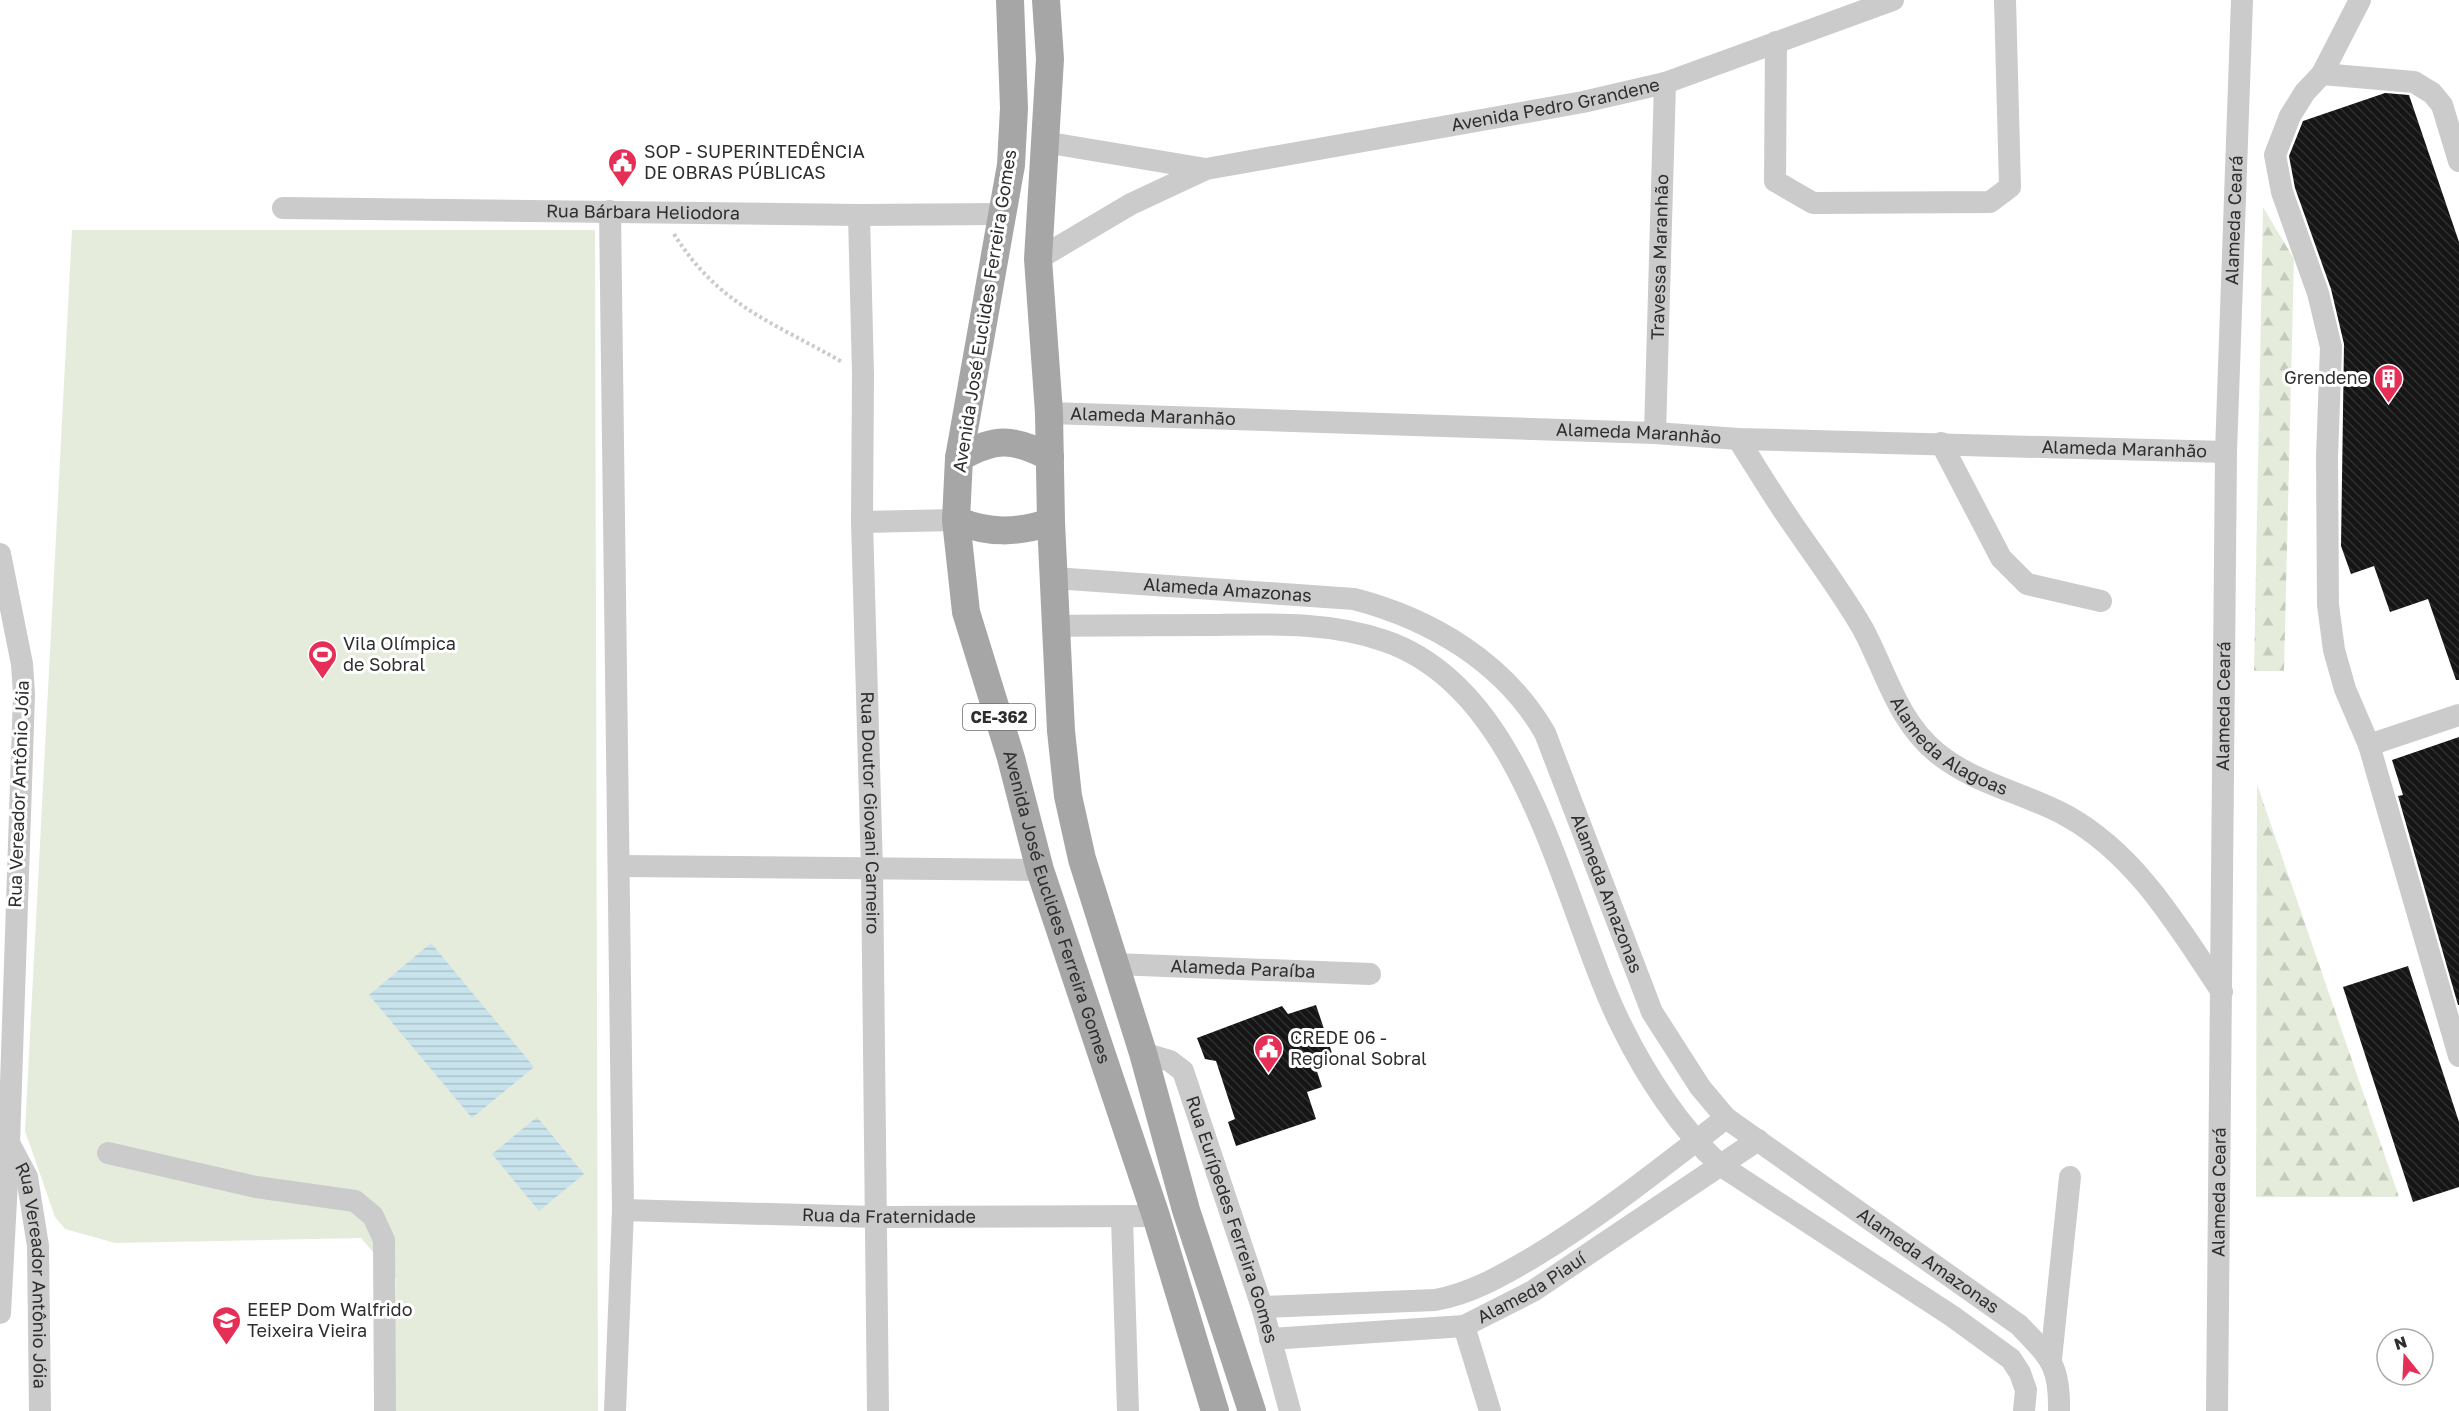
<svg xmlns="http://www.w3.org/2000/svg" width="2459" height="1411" viewBox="0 0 2459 1411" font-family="'Golos Text',sans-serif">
	<defs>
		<pattern id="forest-firs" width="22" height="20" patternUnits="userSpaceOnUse" patternTransform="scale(1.5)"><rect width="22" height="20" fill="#e6ecdc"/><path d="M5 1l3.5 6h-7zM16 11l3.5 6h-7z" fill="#c6cbbd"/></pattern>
		<pattern id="water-rules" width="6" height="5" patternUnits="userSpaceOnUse" patternTransform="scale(1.5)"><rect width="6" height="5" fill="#c8e3ec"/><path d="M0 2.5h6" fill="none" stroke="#acc3cb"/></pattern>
		<pattern id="building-back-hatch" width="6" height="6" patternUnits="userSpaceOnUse" patternTransform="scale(1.5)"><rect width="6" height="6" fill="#151515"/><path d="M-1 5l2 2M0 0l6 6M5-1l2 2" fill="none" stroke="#2f2f2f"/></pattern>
	</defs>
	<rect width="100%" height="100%" fill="#fff"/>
	<!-- green -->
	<path fill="#e6ecdc" d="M72,230H595L598,1411H393L396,1279L361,1238L115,1243L65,1229L55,1217L25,1131Z"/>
	<!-- forest -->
	<g fill="url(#forest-firs)">
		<path d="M2263,207L2294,259L2284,671H2254Z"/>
		<path d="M2257,784L2399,1197H2256Z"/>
	</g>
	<!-- water -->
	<g fill="url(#water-rules)">
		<path d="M431,943L534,1067L472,1118L369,995Z"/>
		<path d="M537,1117L584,1174L539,1211L492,1154Z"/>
	</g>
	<!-- building -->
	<g fill="url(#building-back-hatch)">
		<path d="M2385,93L2409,95L2459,242V680H2456L2428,599L2390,612L2374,566L2351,574L2341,546L2344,344L2331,289L2295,188L2289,156L2303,121Z"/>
		<path d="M2459,737V1005H2458L2398,796L2403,795L2392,760Z"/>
		<path d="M2408,966L2459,1122V1187L2413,1202L2343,987Z"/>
		<path d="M1316,1005L1332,1053L1313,1059L1322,1087L1307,1092L1316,1119L1236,1146L1228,1122L1235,1119L1216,1061L1205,1059L1197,1038L1282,1006L1288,1014Z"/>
	</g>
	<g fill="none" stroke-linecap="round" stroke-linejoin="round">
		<!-- path -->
		<path stroke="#cbcbcb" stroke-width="4" stroke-dasharray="3 3" stroke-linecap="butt" d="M674,234C719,306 773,322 842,362"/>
		<!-- minor -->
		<g stroke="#cbcbcb" stroke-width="22">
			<path d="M2360,0L2322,74L2305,92L2290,116L2275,155L2282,192L2318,293L2331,347L2327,457L2328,605L2334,650L2345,689L2369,745L2459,1056"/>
			<path d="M1776,42L1775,181L1813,203L1990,202L2010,187L2005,0"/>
			<path d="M2322,74L2414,82L2432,93L2442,105L2459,161"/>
			<path d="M1044,142L1206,169"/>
			<path id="s1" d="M283,208L859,215L1002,214"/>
			<path d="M610,211L623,1210L615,1411"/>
			<path id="s2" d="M859,215L863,374L862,522L872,869L878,1411"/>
			<path id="s3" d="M1038,259L1131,204L1206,169L1583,102L1665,83L1893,0"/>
			<path id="s4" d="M1049,413L1655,433L1738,439L2226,452"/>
			<path id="s5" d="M1655,433L1665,83"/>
			<path id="s6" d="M1738,439C1756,467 1773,496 1792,523C1816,558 1842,592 1863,629C1886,672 1897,720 1937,753C1975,784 2025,793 2067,816C2137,855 2179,928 2222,992"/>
			<path d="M1941,443L2001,558L2027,584L2101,601"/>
			<path d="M862,522L956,520"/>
			<path d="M0,554L22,664L24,694L9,1144L0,1313"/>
			<path id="s7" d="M1054,578L1354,599C1431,619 1504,662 1545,733L1652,1012L1700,1087L1726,1118L2019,1325C2049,1357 2060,1363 2059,1411"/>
			<path d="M1056,626C1110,625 1163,625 1217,625C1274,624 1331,622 1385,641C1529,690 1562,907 1622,1027C1646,1076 1681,1129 1720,1165L1952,1316L2011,1359L2020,1373L2026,1390L2024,1411"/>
			<path d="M2369,745L2459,715"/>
			<path d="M620,866L1040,870"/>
			<path id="s8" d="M1115,964L1370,974"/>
			<path id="s9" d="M1143,1053L1170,1061L1183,1071L1262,1307L1290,1411"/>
			<path id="s10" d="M10,1145L27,1177L38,1246L40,1411"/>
			<path d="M108,1153L256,1187L355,1201L373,1216L384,1240L385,1411"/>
			<path id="s11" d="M623,1210L875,1217L1156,1216"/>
			<path d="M1122,1218L1128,1411"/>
			<path d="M1262,1307L1435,1300C1470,1294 1501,1276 1532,1258C1600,1217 1662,1167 1726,1118"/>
			<path d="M1464,1326L1490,1411"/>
			<path id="s12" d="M1270,1339L1464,1326L1533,1291L1758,1140"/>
			<path d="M2051,1359L2070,1177"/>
			<path id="s13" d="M2217,1411L2226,452L2242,0"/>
		</g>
		<!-- major -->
		<g stroke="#a6a6a6" stroke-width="28">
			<path id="s14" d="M1010,0L1014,108L1011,165L959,458L956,520L966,612L1011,758L1040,870L1156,1216L1215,1411"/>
			<path d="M1046,0L1050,59L1038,259L1049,413L1051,522L1061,731L1068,796L1082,859L1143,1053L1186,1210L1252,1411"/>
			<path d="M959,458C995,437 1013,438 1050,457"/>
			<path d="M956,520C989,534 1017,533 1051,522"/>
		</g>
	</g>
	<!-- icons -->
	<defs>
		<symbol id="civic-pin" viewBox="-11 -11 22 30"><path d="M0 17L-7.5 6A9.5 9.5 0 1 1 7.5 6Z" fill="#e62f56" stroke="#fff"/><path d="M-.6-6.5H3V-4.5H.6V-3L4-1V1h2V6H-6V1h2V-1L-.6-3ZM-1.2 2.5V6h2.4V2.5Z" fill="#fff"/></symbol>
		<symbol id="building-pin" viewBox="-11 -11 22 30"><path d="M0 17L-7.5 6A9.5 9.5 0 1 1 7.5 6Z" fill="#e62f56" stroke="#fff"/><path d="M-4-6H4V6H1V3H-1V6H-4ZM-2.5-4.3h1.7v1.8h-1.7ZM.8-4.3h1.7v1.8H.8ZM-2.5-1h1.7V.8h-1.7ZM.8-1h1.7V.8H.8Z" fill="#fff"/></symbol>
		<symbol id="stadium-pin" viewBox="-11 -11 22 30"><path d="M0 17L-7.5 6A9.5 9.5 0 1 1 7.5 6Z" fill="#e62f56" stroke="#fff"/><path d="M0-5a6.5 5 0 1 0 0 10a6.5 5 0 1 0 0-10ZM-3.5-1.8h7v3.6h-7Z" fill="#fff"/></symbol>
		<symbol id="school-pin" viewBox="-11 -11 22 30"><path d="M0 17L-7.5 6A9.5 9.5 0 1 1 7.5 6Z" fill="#e62f56" stroke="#fff"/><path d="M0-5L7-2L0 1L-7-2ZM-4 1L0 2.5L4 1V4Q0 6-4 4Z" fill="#fff"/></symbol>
	</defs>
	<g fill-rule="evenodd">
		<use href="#civic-pin" x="606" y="146" width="33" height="45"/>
		<use href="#building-pin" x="2372" y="362" width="33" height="45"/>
		<use href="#stadium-pin" x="306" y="638" width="33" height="45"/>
		<use href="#civic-pin" x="1252" y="1032" width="33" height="45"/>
		<use href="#school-pin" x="210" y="1304" width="33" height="45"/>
	</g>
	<g text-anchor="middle" stroke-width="6" stroke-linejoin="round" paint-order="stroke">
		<!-- shield labels -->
		<rect fill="#fff" stroke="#6d6d6d" stroke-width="1.5" x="963" y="704" width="72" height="26" rx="4.5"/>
		<g font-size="16" font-weight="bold" fill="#2e2e2e">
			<text x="999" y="723">CE-362</text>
		</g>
		<!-- street labels -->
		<g font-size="18" fill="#2e2e2e" stroke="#fff">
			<text dy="6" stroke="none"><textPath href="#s3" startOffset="546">Avenida Pedro Grandene</textPath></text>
			<text dy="6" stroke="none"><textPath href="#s1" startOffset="360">Rua Bárbara Heliodora</textPath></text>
			<text dy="6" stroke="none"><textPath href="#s13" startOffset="1191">Alameda Ceará</textPath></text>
			<text dy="6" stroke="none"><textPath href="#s5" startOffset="176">Travessa Maranhão</textPath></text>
			<text transform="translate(985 311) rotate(-81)" y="6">Avenida José Euclides Ferreira Gomes</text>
			<text dy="6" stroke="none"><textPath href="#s4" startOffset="104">Alameda Maranhão</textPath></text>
			<text dy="6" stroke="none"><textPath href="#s4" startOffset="590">Alameda Maranhão</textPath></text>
			<text dy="6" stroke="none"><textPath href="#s4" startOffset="1076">Alameda Maranhão</textPath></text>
			<text dy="6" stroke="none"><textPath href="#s7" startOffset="174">Alameda Amazonas</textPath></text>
			<text dy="6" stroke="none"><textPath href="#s13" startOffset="705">Alameda Ceará</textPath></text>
			<text dy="6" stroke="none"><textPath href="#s6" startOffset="378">Alameda Alagoas</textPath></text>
			<text transform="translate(19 794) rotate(-88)" y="6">Rua Vereador Antônio Jóia</text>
			<text dy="6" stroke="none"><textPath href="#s2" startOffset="598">Rua Doutor Giovani Carneiro</textPath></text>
			<text dy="6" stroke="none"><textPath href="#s7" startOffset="712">Alameda Amazonas</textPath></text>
			<text dy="6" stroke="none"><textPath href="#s14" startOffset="926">Avenida José Euclides Ferreira Gomes</textPath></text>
			<text dy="6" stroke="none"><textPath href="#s8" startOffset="128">Alameda Paraíba</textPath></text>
			<text dy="6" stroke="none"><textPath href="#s13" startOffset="219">Alameda Ceará</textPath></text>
			<text dy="6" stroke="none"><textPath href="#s11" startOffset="266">Rua da Fraternidade</textPath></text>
			<text dy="6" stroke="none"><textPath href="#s9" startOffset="201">Rua Eurípedes Ferreira Gomes</textPath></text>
			<text dy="6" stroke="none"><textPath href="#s7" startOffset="1216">Alameda Amazonas</textPath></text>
			<text dy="6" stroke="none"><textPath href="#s10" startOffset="135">Rua Vereador Antônio Jóia</textPath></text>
			<text dy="6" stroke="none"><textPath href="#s12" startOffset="272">Alameda Piauí</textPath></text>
		</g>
		<!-- poi labels -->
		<g font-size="18" fill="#2e2e2e" stroke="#fff" text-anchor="start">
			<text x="644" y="158">SOP - SUPERINTEDÊNCIA<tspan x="644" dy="21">DE OBRAS PÚBLICAS</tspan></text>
			<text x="2368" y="384" text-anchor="end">Grendene</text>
			<text x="343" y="650">Vila Olímpica<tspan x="343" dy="21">de Sobral</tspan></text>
			<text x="1290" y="1044">CREDE 06 -<tspan x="1290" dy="21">Regional Sobral</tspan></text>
			<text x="247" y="1316">EEEP Dom Walfrido<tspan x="247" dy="21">Teixeira Vieira</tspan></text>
		</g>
	</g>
	<!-- north arrow -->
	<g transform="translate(2405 1357) rotate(342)"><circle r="28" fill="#ffffff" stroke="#ababab" stroke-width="1.5"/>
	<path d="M0-4.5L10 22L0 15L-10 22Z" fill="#e62f56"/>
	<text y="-9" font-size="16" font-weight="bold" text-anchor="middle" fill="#2e2e2e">N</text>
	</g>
</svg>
